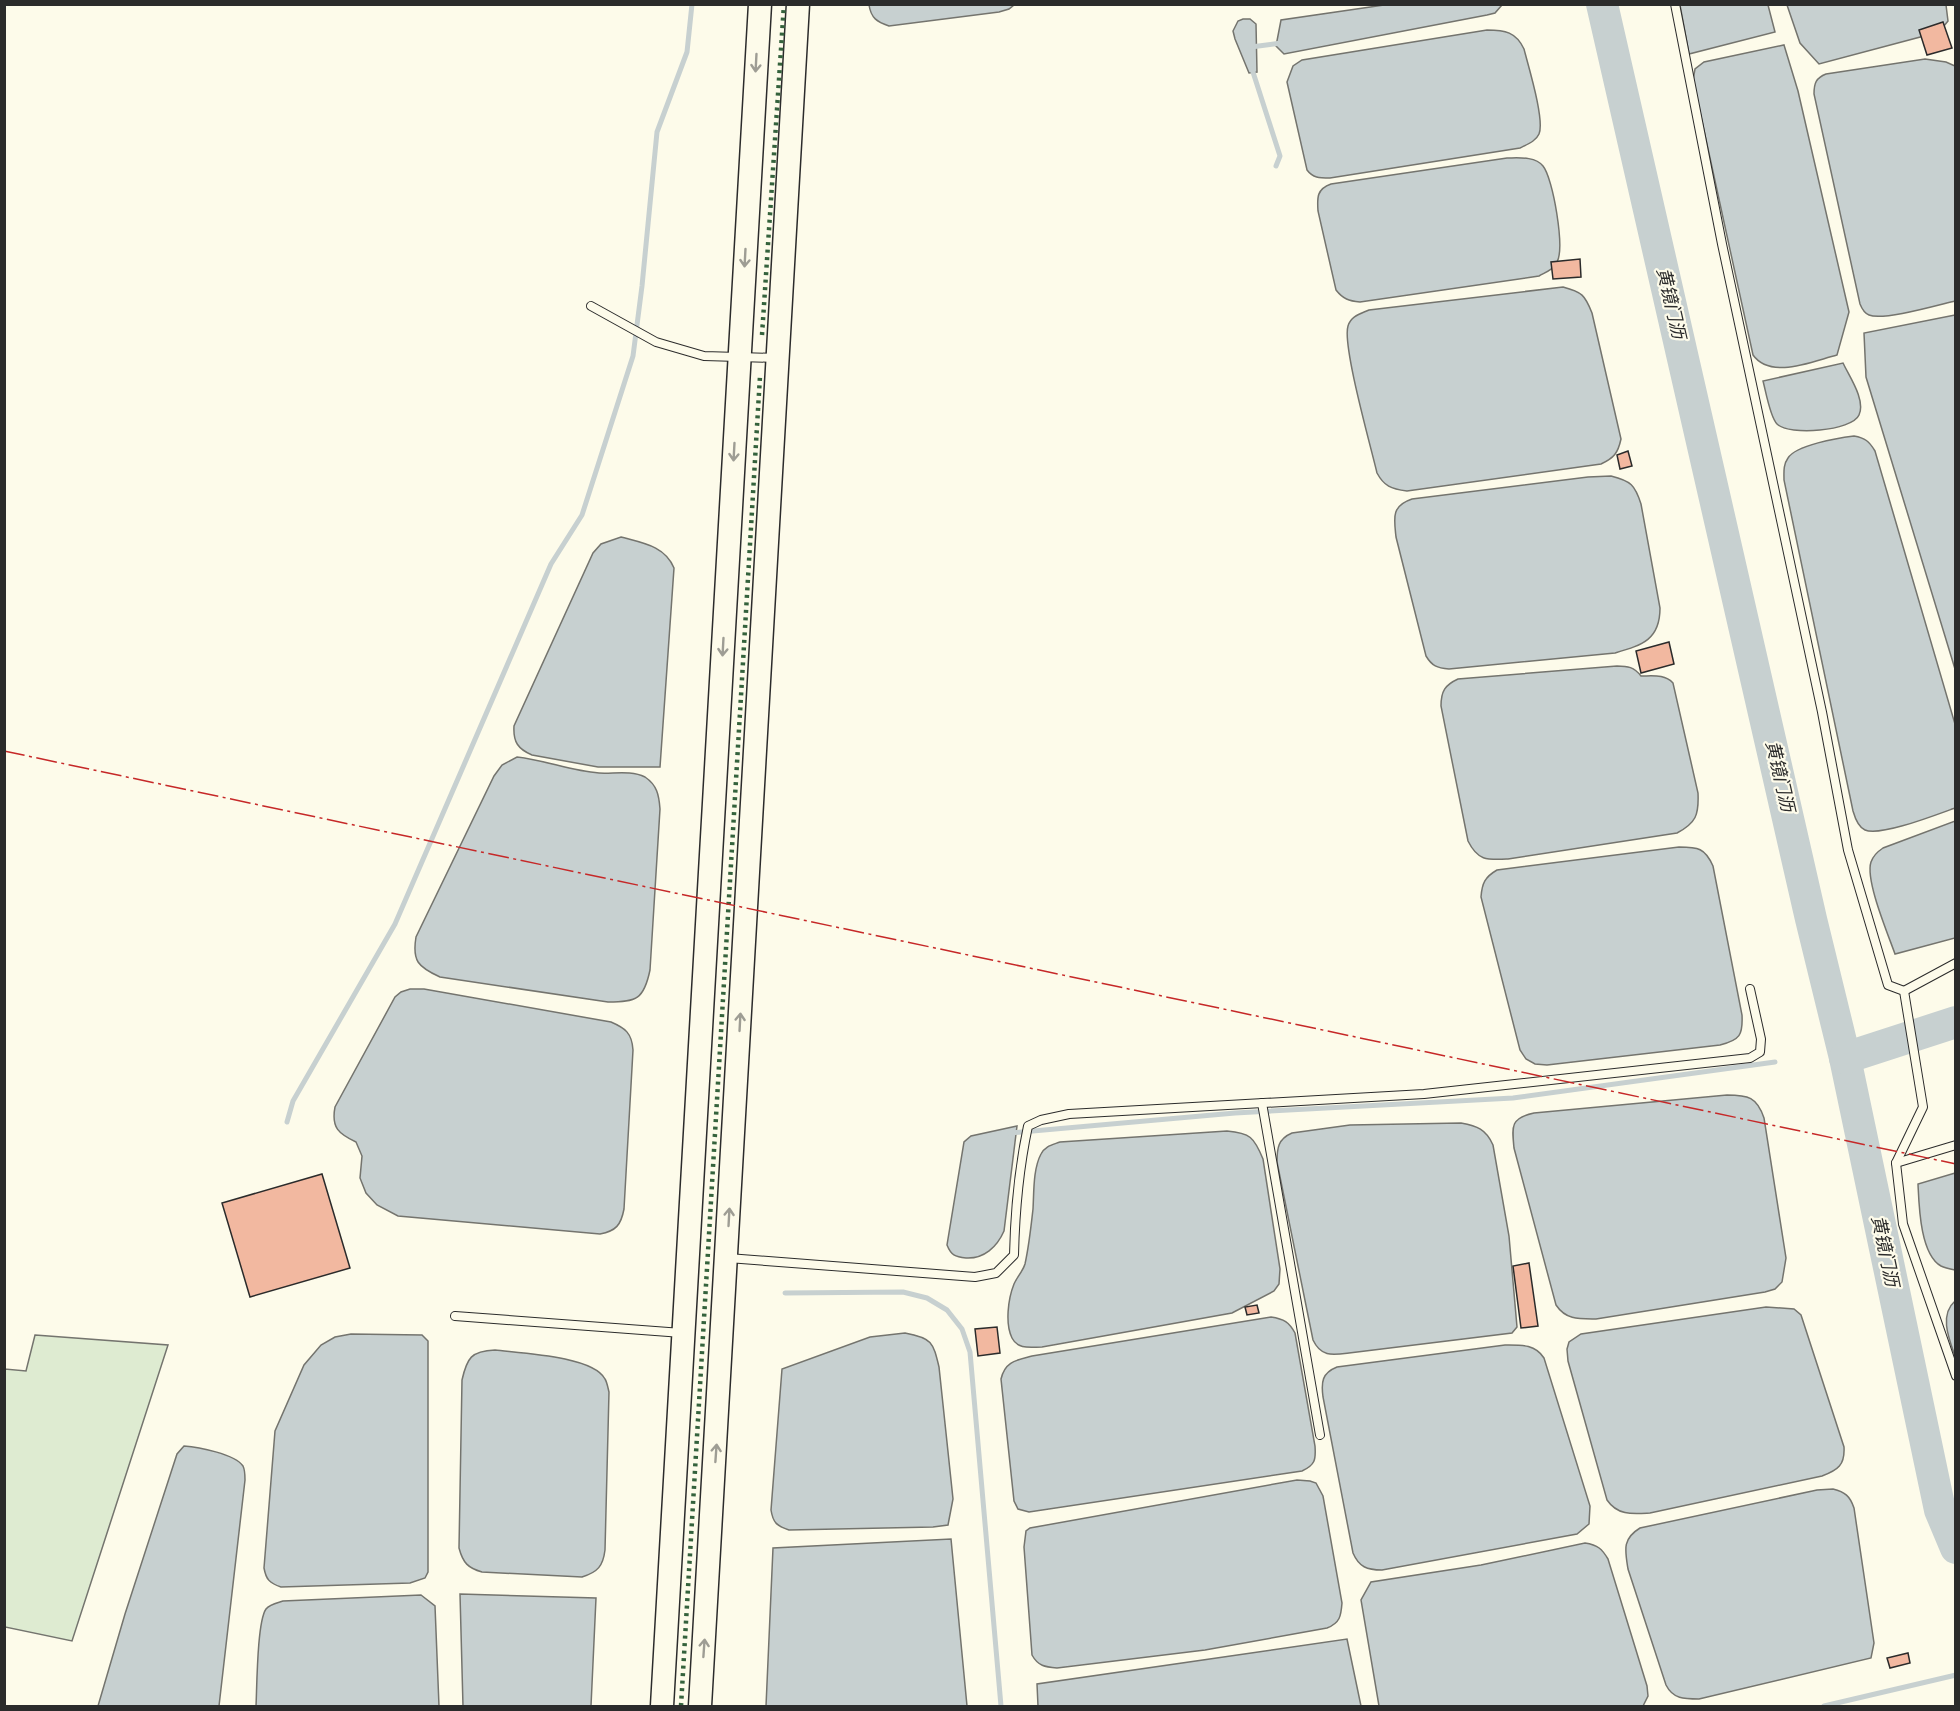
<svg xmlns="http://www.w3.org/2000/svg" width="1960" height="1711" viewBox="0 0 1960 1711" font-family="'DM Sans','Noto Sans SC',sans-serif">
	<rect width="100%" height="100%" fill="#fdfbea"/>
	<!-- green -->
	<path fill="#deebd1" stroke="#74746e" stroke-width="1.5" d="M35,1335L168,1345L72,1641L5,1627V1369L26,1371Z"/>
	<!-- water -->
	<g fill="#c7d0d0" stroke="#74746e" stroke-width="1.5">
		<path d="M869,5V4L1014,5L1009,9L999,12L889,26C877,22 871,18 869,5Z"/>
		<path d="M1384,5L1502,4V5L1495,13L1487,15L1284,54L1276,46L1281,20Z"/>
		<path d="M1680,5H1768L1775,32L1689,54Z"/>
		<path d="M1787,5H1946L1948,21L1939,32L1819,64L1800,43Z"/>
		<path d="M1243,19H1250L1256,24L1257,72L1249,73L1235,39L1233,31L1238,21Z"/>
		<path d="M1487,30C1505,30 1516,32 1524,49C1528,65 1545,120 1539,134C1536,141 1528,144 1520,148L1330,178C1319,178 1313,178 1307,170L1287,82L1293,66L1302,60Z"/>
		<path d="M1784,45L1798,91L1849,312L1837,355C1813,361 1771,380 1753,355L1693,80L1695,69L1704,62Z"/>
		<path d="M1925,59L1946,62L1955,66V301C1938,305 1883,321 1869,315C1864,313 1862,309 1860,304L1814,94C1814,83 1816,78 1826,74Z"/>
		<path d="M1507,158C1518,158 1535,156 1543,166C1553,178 1565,248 1557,262C1553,270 1546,272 1539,276L1360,302C1349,301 1343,299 1336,290L1318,211C1317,197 1317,189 1331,184Z"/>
		<path d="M1563,287C1582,292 1585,295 1592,313L1621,439C1618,453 1614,458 1601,464L1407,491C1391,489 1384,486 1377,473C1371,447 1342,345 1348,326C1351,316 1360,314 1369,310Z"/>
		<path d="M1955,315H1956L1955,669L1866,377L1864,333Z"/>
		<path d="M1843,363C1849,376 1866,400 1859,415C1852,431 1789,436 1777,424C1770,417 1766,392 1763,381Z"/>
		<path d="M1854,436C1865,438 1869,441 1875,451L1955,724V808C1938,814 1880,837 1865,830C1858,827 1855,818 1853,811L1784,480C1784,472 1783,465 1788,458C1796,445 1838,438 1854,436Z"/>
		<path d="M1611,476C1631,481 1635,485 1641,504L1660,608C1660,640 1642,645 1615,653L1449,669C1437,668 1432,666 1426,656L1396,537C1394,518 1391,506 1412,499L1588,477Z"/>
		<path d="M621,537C643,543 665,546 674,568L660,767H598L532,755C518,749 513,742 514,726L593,553L601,544Z"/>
		<path d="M1617,666C1628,666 1634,667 1641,676C1653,676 1665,674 1673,683L1698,793C1699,815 1696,823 1677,833L1508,859C1487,860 1478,861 1468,841L1441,706C1441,691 1445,685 1458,679Z"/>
		<path d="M517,757C545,760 571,771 599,773C613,774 631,770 645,777C657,785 659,795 660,809L650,970C644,999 637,1002 608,1002L440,977C418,967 412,961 416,937L494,776L502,765Z"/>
		<path d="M1955,821V938L1895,954C1888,934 1865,880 1871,862C1873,856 1877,852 1883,848Z"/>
		<path d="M1679,847C1698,847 1705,848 1713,866L1742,1015C1743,1035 1740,1040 1720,1045L1547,1065L1535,1064L1526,1059L1520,1050L1481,897C1482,883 1485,877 1497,870Z"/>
		<path d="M410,989H424L611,1022C625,1028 632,1033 633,1050L624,1209C621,1225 616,1231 600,1234L398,1216L377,1205L366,1193L360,1178L362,1156L356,1142C339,1134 331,1128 335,1107L395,997L401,992Z"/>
		<path d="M1727,1095C1748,1095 1757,1097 1764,1118L1786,1258L1782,1282L1775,1289L1765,1292L1596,1319C1579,1319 1566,1320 1556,1305L1514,1148C1512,1127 1510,1118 1534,1113Z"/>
		<path d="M1461,1123C1477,1126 1486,1129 1493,1145L1509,1236L1517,1327L1512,1333L1349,1353C1332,1355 1321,1357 1313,1340L1277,1162C1277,1148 1278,1139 1292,1133L1350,1125Z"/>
		<path d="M1017,1126L1004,1231C997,1247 984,1259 966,1258C955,1257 951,1255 947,1245L964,1142L971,1136Z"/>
		<path d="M1227,1131C1250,1133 1254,1137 1263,1159L1280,1269L1279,1284L1274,1291L1232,1313L1042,1347C1031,1347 1018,1350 1012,1338C1005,1324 1008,1299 1014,1284C1017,1277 1023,1271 1025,1264C1029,1246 1031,1227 1033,1209C1034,1192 1033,1169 1041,1154C1045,1146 1052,1145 1060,1142Z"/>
		<path d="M1955,1173L1956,1270H1955C1950,1269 1945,1268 1941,1266C1920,1254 1919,1205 1918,1184Z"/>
		<path d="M1955,1301V1356C1949,1339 1939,1315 1955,1301Z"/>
		<path d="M1766,1307L1794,1309L1801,1315L1844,1447C1845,1465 1838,1470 1822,1476L1650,1513C1633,1514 1618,1516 1607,1500L1568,1361L1567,1349L1569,1342L1581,1334Z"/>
		<path d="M1271,1317C1284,1319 1289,1322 1295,1333L1315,1446C1316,1460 1315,1465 1302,1471L1029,1512L1018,1509L1014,1501L1001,1379C1005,1361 1017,1360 1032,1356Z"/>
		<path d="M905,1333C932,1338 933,1342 939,1367L953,1499L948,1525L933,1527L789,1530C777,1526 773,1523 771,1510L782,1369L870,1337Z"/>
		<path d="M351,1334L422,1335L428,1341V1572L425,1578L410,1583L281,1587C269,1583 266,1579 264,1568L275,1431L304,1365L321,1345L335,1337Z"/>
		<path d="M1505,1345C1521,1345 1535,1344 1544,1358L1590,1506L1589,1524L1577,1534L1382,1570C1367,1570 1359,1567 1353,1553L1323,1397C1321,1382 1322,1373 1337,1367Z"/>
		<path d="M495,1350C519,1353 593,1356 605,1379C607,1382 608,1388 609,1392L605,1550C603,1566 598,1572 582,1577L482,1572C468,1568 463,1563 459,1548L462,1380C467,1358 471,1351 495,1350Z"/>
		<path d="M184,1446C198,1447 235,1454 243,1466C245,1470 245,1475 245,1480L219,1706H98L125,1614L177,1454Z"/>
		<path d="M1297,1480L1310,1481L1316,1483L1323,1496L1342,1603C1341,1616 1340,1623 1327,1628L1205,1650L1057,1668C1045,1667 1038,1666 1032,1655L1024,1547L1026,1531L1030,1528Z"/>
		<path d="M1833,1489C1845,1492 1850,1496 1854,1508L1874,1643L1871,1658L1699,1699C1684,1699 1673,1699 1666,1685L1628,1569C1625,1550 1622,1539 1640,1528L1817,1490Z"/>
		<path d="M951,1539L967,1706H766L773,1548Z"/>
		<path d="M1585,1543C1598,1545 1602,1549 1608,1559L1647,1686L1648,1696L1643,1706H1379L1361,1600L1371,1582L1481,1565Z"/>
		<path d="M460,1594L596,1598L591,1706H463Z"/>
		<path d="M421,1595L435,1606L439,1706H256C257,1687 257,1622 266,1609C270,1604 277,1603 283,1601Z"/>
		<path d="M1347,1639L1361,1706H1038L1037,1684Z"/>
	</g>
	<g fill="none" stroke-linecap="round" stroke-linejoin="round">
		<!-- stream -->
		<g stroke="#c7d0d0" stroke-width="5">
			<path d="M1251,47L1281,43"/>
			<path d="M1252,69L1280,156L1276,166"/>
			<path d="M287,1122L293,1101L395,924L551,564L582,515L633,356L642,286L657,132L687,52L692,4"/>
			<path d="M1010,1133L1235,1113L1513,1098L1775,1062"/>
			<path d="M785,1293L903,1292L927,1298L947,1310L962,1329L970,1352L1001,1706"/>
			<path d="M1824,1706L1956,1675"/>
		</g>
		<!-- river -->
		<g stroke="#c7d0d0" stroke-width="32">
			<path d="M1602,4L1811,919L1845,1058L1940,1510L1956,1548"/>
			<path d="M1845,1058L1956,1022"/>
		</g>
	</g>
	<!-- building -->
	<g fill="#f2b8a0" stroke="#2b2b2b" stroke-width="1.5">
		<path d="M1943,22L1952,48L1927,55L1919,30Z"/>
		<path d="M1580,259L1581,277L1553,279L1551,262Z"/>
		<path d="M1628,451L1632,466L1620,469L1617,455Z"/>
		<path d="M1669,642L1674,664L1641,673L1636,651Z"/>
		<path d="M322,1174L350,1268L250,1297L222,1203Z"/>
		<path d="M1529,1263L1538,1326L1521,1328L1513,1266Z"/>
		<path d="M1257,1305L1259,1313L1247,1315L1245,1307Z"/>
		<path d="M997,1327L1000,1353L978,1356L975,1329Z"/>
		<path d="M1908,1653L1910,1663L1890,1668L1887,1658Z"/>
	</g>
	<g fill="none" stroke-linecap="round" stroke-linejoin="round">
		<defs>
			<g id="service">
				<path d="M1675,4L1722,244L1822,712L1848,850L1888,985L1904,991L1923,1107L1896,1163L1903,1224L1956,1376"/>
				<path d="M591,306L656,342L704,356L777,358"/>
				<path d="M1904,991L1956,963"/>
				<path d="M1262,1103L1320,1435"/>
				<path d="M1896,1163L1956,1145"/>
				<path d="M728,1258L975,1277L996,1273L1014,1255C1015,1212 1019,1168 1028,1126L1041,1120L1069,1114L1424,1094L1750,1058L1760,1052L1761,1039L1750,989"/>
				<path d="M455,1316L682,1333"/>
			</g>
			<g id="secondary">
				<path d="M662,1706L760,4"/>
				<path d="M700,1706L798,4"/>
			</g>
		</defs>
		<!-- service casing -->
		<use href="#service" stroke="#2b2b2b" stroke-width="10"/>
		<!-- secondary casing -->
		<use href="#secondary" stroke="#2b2b2b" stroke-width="25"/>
		<!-- service -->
		<use href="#service" stroke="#fdfbea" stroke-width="8"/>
		<!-- secondary -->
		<use href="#secondary" stroke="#fdfbea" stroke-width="22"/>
		<!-- hedge -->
		<g stroke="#34623c" stroke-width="4.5" stroke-dasharray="3 4.5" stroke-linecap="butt">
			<path d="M762,335L784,4"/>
			<path d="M681,1706L760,376"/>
		</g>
		<!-- power -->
		<path stroke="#c62828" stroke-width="1.5" stroke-dasharray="21 4.5 3 4.5" stroke-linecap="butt" d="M4,751L1956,1164"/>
	</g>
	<!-- one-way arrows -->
	<defs><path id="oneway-shaft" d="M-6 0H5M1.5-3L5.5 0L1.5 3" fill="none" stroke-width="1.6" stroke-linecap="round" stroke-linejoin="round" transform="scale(1.5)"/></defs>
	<g stroke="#9e9d94">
		<use href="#oneway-shaft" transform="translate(756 63) rotate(93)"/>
		<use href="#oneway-shaft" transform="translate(745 258) rotate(93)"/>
		<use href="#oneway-shaft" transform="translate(734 452) rotate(93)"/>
		<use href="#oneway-shaft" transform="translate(723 647) rotate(93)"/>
		<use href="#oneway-shaft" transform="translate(740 1022) rotate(-87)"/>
		<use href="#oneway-shaft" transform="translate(729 1217) rotate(-87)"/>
		<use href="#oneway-shaft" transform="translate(716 1453) rotate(-86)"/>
		<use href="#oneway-shaft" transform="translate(704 1648) rotate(-86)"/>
	</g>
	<g text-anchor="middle" stroke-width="4.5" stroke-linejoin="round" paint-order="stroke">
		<!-- water labels -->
		<g font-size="18" font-style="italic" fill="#2b2b2b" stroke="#fdfbea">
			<text transform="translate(1671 303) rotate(77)" y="6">黄镜门沥</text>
			<text transform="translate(1780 776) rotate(77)" y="6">黄镜门沥</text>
			<text transform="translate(1885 1251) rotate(78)" y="6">黄镜门沥</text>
		</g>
	</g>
	<!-- border -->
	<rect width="1960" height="1711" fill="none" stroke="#2b2b2b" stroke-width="12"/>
</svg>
